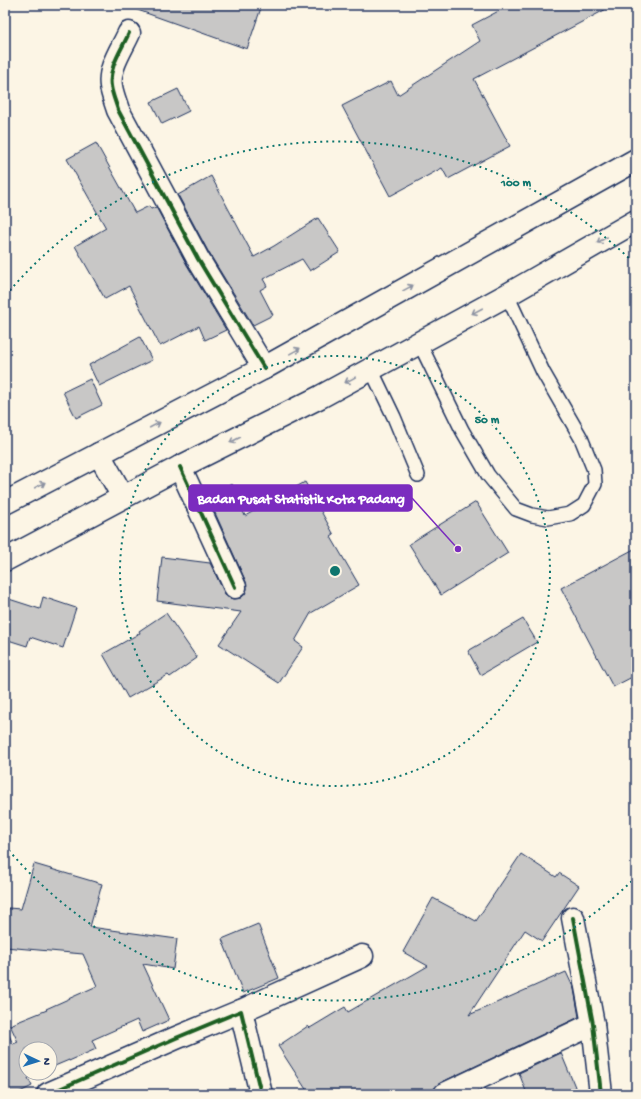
<svg xmlns="http://www.w3.org/2000/svg" width="641" height="1099" viewBox="0 0 641 1099" font-family="'Gochi Hand',sans-serif">
	<rect width="100%" height="100%" fill="#fcf5e5"/>
	<filter id="ink" filterUnits="userSpaceOnUse"><feTurbulence type="fractalNoise" baseFrequency=".025" numOctaves="2"/><feDisplacementMap in="SourceGraphic" scale="8" xChannelSelector="R" yChannelSelector="G"/><feConvolveMatrix kernelMatrix="1 2 1 2 8 2 1 2 1" color-interpolation-filters="sRGB"/></filter>
	<g filter="url(#ink)">
		<!-- building -->
		<g fill="#c8c7c6" stroke="#1b2f5e">
			<path d="M133,5H262L247,49L132,8Z"/>
			<path d="M510,5H614L474,79L510,146L448,179L442,168L390,196L342,106L391,81L398,95L480,41L472,25Z"/>
			<path d="M178,89L189,111L162,124L151,102Z"/>
			<path d="M96,143L135,213L149,206L151,209L156,207L187,265L226,330L205,340L199,326L160,346L129,286L105,299L75,246L106,228L67,159Z"/>
			<path d="M211,176L254,257L274,246L318,218L340,252L310,271L302,259L263,279L267,286L260,290L273,315L253,325L209,253L178,195Z"/>
			<path d="M140,337L152,360L99,386L89,365Z"/>
			<path d="M90,379L102,405L76,418L63,392Z"/>
			<path d="M305,482L334,535L331,537L359,585L311,613L295,641L303,647L279,683L219,644L241,612L157,601L162,557L210,563L224,592L227,597L233,599L241,598L245,594L247,589L246,582L207,495L232,484L245,516Z"/>
			<path d="M476,502L508,553L441,595L409,544Z"/>
			<path d="M636,548V675L613,687L561,588Z"/>
			<path d="M43,597L76,608L63,648L30,637L27,646L5,639V612L9,599L40,609Z"/>
			<path d="M166,613L197,658L170,677L168,675L128,698L103,654L140,633L139,631Z"/>
			<path d="M523,619L537,642L481,675L468,651Z"/>
			<path d="M521,854L556,877L559,873L579,886L542,941L525,930L469,1015L566,972L574,989L579,1017L440,1083L434,1089L423,1094H309L278,1046L308,1026L310,1028L345,1007L348,1012L428,966L403,952L433,898L476,921Z"/>
			<path d="M34,864L102,884L90,927L177,939L173,969L143,964L169,1020L142,1032L137,1020L92,1040L96,1049L69,1061V1060L50,1068V1049H26V1073H38L28,1078L32,1086L16,1094H5V1026L13,1044L18,1042L10,1025L47,1010L46,1009L97,986L83,954L5,947L8,908L21,909Z"/>
			<path d="M258,924L279,978L243,993L222,939Z"/>
			<path d="M561,1053L578,1094H527L519,1073Z"/>
		</g>
		<g fill="none" stroke-linecap="round" stroke-linejoin="round">
			<defs>
				<g id="lane">
					<path d="M419,342L462,430L488,475L516,509L532,515L548,518L570,514L584,505L595,484L594,470L581,438L543,372L507,295"/>
					<path d="M371,369L394,417L418,475"/>
				</g>
				<g id="street">
					<path d="M129,33C122,49 108,68 111,86C112,94 116,103 118,110L198,259L264,368"/>
					<path d="M180,467L235,587"/>
					<path d="M573,918L593,1024L601,1094"/>
					<path d="M241,1011L362,956"/>
					<path d="M48,1094L176,1038L241,1011L261,1094"/>
					<path d="M445,1094L593,1024"/>
				</g>
				<g id="highway">
					<path d="M99,454L123,497"/>
					<path d="M5,503L264,368L636,160"/>
					<path d="M5,560L180,467L320,397L507,295L636,221"/>
				</g>
			</defs>
			<!-- lane casing -->
			<use href="#lane" stroke="#1b2f5e" stroke-width="16"/>
			<!-- street casing -->
			<use href="#street" stroke="#1b2f5e" stroke-width="25"/>
			<!-- highway casing -->
			<use href="#highway" stroke="#1b2f5e" stroke-width="25"/>
			<!-- lane -->
			<use href="#lane" stroke="#fcf5e5" stroke-width="13"/>
			<!-- street -->
			<use href="#street" stroke="#fcf5e5" stroke-width="22"/>
			<!-- highway -->
			<use href="#highway" stroke="#fcf5e5" stroke-width="22"/>
			<defs>
				<g id="cycleway">
					<path d="M129,33C122,49 108,68 111,86C112,94 116,103 118,110L198,259L264,368"/>
					<path d="M180,467L235,587"/>
					<path d="M573,918L593,1024L601,1094"/>
					<path d="M48,1094L176,1038L241,1011L261,1094"/>
				</g>
			</defs>
			<!-- cycleway casing -->
			<use href="#cycleway" stroke="#fcf5e5" stroke-width="6"/>
			<!-- cycleway -->
			<use href="#cycleway" stroke="#1b5e20" stroke-width="4"/>
		</g>
		<!-- one-way arrows -->
		<defs><path id="oneway-shaft" d="M-6 0H5M1.5-3L5.5 0L1.5 3" fill="none" stroke-width="1.6" stroke-linecap="round" stroke-linejoin="round"/></defs>
		<g stroke="#8c92a2">
			<use href="#oneway-shaft" transform="translate(602 240) rotate(150)"/>
			<use href="#oneway-shaft" transform="translate(408 288) rotate(-29)"/>
			<use href="#oneway-shaft" transform="translate(477 311) rotate(152)"/>
			<use href="#oneway-shaft" transform="translate(295 351) rotate(-29)"/>
			<use href="#oneway-shaft" transform="translate(350 380) rotate(151)"/>
			<use href="#oneway-shaft" transform="translate(155 425) rotate(-28)"/>
			<use href="#oneway-shaft" transform="translate(235 440) rotate(153)"/>
			<use href="#oneway-shaft" transform="translate(40 485) rotate(-28)"/>
		</g>
	</g>
	<!-- distance rings -->
	<g fill="none" stroke="#0f766e" stroke-width="2" stroke-dasharray="2 4">
		<circle cx="335" cy="571" r="215"/>
		<path d="M636 877A429 429 0 0 1 6 847M6 295A429 429 0 0 1 636 265"/>
	</g>
	<circle cx="335" cy="571" r="6" fill="#0f766e" stroke="#fcf5e5" stroke-width="2"/>
	<g font-size="12" text-anchor="middle" font-weight="bold" fill="#0f766e" stroke="#fcf5e5" stroke-width="3.5" stroke-linejoin="round" paint-order="stroke">
		<text x="516" y="186">100 m</text>
		<text x="487" y="423">50 m</text>
	</g>
	<!-- callouts -->
	<path fill="none" stroke="#7b2cbf" stroke-width="1.5" d="M458 549L412 498"/>
	<circle fill="#7b2cbf" stroke="#fcf5e5" stroke-width="1.5" cx="458" cy="549" r="4"/>
	<rect fill="#7b2cbf" stroke="#7b2cbf" stroke-width="1.5" x="189" y="485" width="223" height="26" rx="4"/>
	<g font-size="14" text-anchor="middle" font-weight="bold" fill="#fff">
		<text x="301" y="503">Badan Pusat Statistik Kota Padang</text>
	</g>
	<!-- margin -->
	<rect width="641" height="1099" fill="none" stroke="#fcf5e5" stroke-width="20"/>
	<rect x="10" y="10" width="621" height="1079" fill="none" stroke="#1b2f5e" stroke-width="1.5" filter="url(#ink)"/>
	<!-- north arrow -->
	<g transform="translate(38 1061) rotate(94)"><circle r="19" fill="#fcf5e5" stroke="#a2a6af"/>
	<path d="M0-3L7 15L0 10L-7 15Z" fill="#1f6fb2"/>
	<text y="-6" font-size="11" font-weight="bold" text-anchor="middle" fill="#1b2f5e">N</text>
	</g>
</svg>
